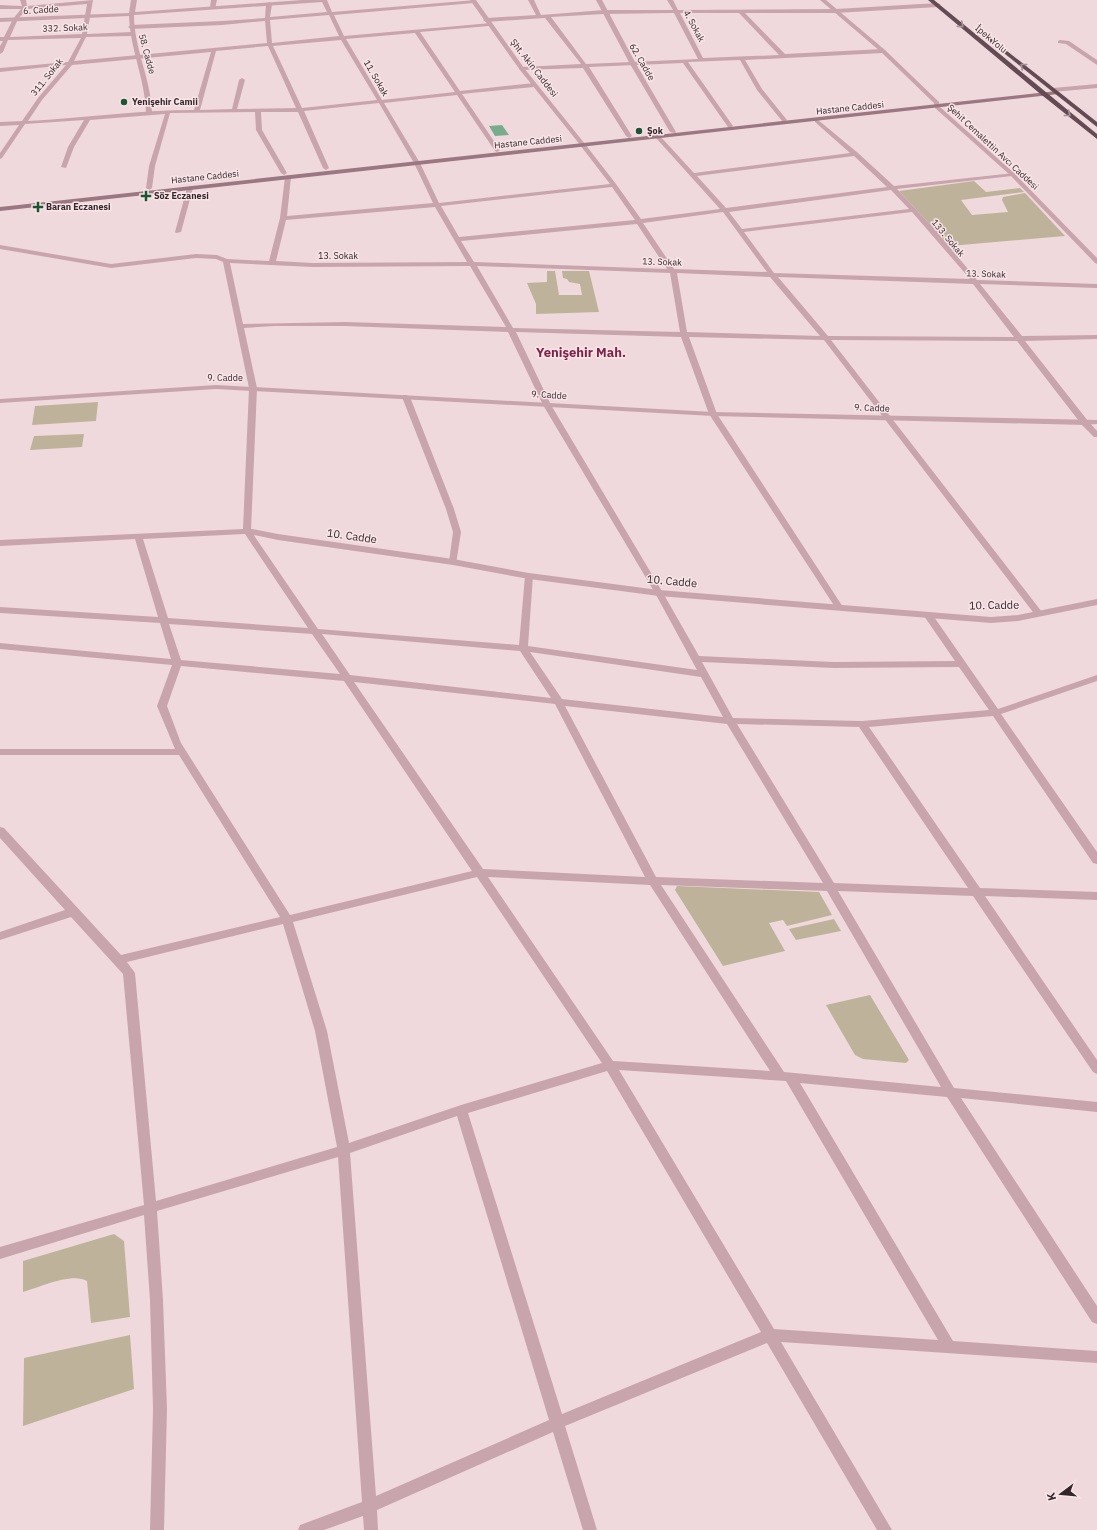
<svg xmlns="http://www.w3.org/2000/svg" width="1097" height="1530" viewBox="0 0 1097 1530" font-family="'IBM Plex Sans',sans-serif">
	<rect width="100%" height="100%" fill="#f0d9dc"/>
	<!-- green -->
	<g fill="#beb39a">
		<path d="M974,181L986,192L1020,188L1024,192L961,200L972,215L1008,212L1002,200L1003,197L1025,193L1065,236L950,246L899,191Z"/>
		<path d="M547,271H555L559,295H582L580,284L569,282L567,279L563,278L562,271H589L599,312L536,314V304L527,283L547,282Z"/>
		<path d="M98,402L96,421L32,425L35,406Z"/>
		<path d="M84,434L82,447L30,450L34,436Z"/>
		<path d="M677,886L819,892L832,915L787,926L783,920L769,923L785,951L723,966L675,890Z"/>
		<path d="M834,919L841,931L796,940L789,929Z"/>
		<path d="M870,995L909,1060L906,1063L863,1059L855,1055L826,1005Z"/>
		<path d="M114,1234L124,1241L130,1317L91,1323L87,1281C72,1272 40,1287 23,1292V1261Z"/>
		<path d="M130,1335L134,1389L23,1426L24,1358Z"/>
	</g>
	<!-- water -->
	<path fill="#79ac8d" d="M502,125L509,135L495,136L489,126Z"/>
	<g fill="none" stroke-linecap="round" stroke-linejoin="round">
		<!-- minor -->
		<g fill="#c8a5ac" fill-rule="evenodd">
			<path d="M20,0H26L27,6L93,0L87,34L131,32L134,34L131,36L86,37L74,61L267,43L265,21L222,25L131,29L128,27L131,25L222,21L265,18L266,4L269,2L272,4L270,17L327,12L321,0H327L332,12L476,0L474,3L334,15L344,36L491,23L492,24L489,26L420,32L460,91L534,83L537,85L534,87L462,94L500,150L497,152L495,151L457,95L384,103L420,163L439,203L610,184L580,145L583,143L585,144L616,184L641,219L720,209L656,138V136H660L694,173L850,153L815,122V120L817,119L858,153L894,186L1014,173L1015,174L1012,176L897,189L938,233L977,280L1097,284V288L980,284L1022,336L1097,335V339L1025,341L1088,421L1097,431V437H1094L1082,425L1017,341L831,340L1042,612L1044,614L1042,616H1036L824,340L689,337L717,414L843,607L839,610L835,607L709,414L681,337L516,332L551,405L663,593L699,656L834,662L955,661L924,616L929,613L932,614L998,709L1097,675V681L1001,714L1097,852V864L1093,863L993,716L869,727L980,888L1097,892V900L985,896L1097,1060V1074L1093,1072L973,896L838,891L954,1088L1097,1102V1112L961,1098L1097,1306V1324L1092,1322L947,1097L800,1083L953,1341L1097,1351V1363L781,1342L892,1530H877L767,1343L565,1426L597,1530H583L553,1432L377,1510L378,1530H364L363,1516L324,1530H298L300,1525L362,1502L338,1157L157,1211L163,1300L167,1409L164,1530H150L153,1409L150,1300L144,1215L0,1259V1247L144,1205L123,974L71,917L0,940V932L65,910L0,838V827L4,828L121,955L280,917L179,755H0V749H175L157,706L172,665L0,649V643L171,659L160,623L0,613V607L158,617L135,539L0,546V540L243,529L249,388L223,262L216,259L196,258L111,268L0,249V245L111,264L196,254L217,255L227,259L269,261L280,218L285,177L288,175L291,177L287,216L433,203L414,163L379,103L304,111L329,168L326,170L323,168L298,112H261L262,130L287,173L284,175L281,173L256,130L255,112L170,113L155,166L152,188L149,190L146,188L149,166L165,114L90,120L74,147L66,168L61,167L68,147L84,120L25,124L2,158L0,159V153L19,125L0,126V122L22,121L38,98L66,65L0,72V68L68,62L81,38L8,40L3,52L0,54V46L3,41H0V37H4L13,19L21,9H0V5L22,6ZM87,4L82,34L10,37L18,19L27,9ZM329,15L339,36L272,43L270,20ZM415,33L455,92L382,100L346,39ZM341,40L377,100L302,108L273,46ZM268,46L296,108L237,109L245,80L242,78L239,80L232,109L200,110L216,51ZM211,52L194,110C138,110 83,118 28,121L42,100L72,65ZM854,156L887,187L726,208L697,176ZM612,187L635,220L459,237L441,206ZM891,190L909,209L742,229L729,212ZM435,207L467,262L313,263L276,261L286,220ZM723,212L767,272L674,269L643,223ZM912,212L970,279L774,273L744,232ZM637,224L667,269L474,262L461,241ZM230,263L313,267L470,266L506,327L345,322L243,324ZM477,266L670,273L680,332L513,328ZM677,273L770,277L820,336L687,332ZM778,277L973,284L1014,337L828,336ZM275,326H345L508,332L543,405L655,593L697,670L528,646L533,576L529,573L525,576L519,645L318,629L251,531L257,388L244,328ZM245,534L308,628L168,618L143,539ZM169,624L312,634L340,674L181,660ZM322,634L520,651L551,698L350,675ZM530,652L701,677L723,717L562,699ZM702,662L834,668L959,667L989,710L862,721L733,718ZM181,666L344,681L472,871L290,915L181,743L167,706ZM354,682L555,704L645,877L483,869ZM565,706L727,724L823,883L656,877ZM737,724L859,727L968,888L834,883ZM477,877L602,1063L461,1105L349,1143L327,1031L293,922ZM488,877L650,885L770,1071L613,1061ZM661,885L827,891L941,1087L784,1072ZM283,924L315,1031L337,1147L156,1201L135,973L127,962ZM619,1070L786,1081L938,1340L774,1329ZM607,1071L761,1332L562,1414L468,1113ZM457,1116L549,1420L376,1496L350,1153Z"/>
			<path d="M211,0H217L215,9L210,8Z"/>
			<path d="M528,0H534L541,15L604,10H673L667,0H673L678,10L836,9L938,3L941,5L938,7L836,13H745L785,54L883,49L886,51L883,53L745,60L762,89L787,120L784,122L782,121L757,90L740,60L688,62L733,126L730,128L728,127L683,63L589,67L632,136L629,138L626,136L583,68L520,70L519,69L522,67L581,64L545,18L486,22L483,20L486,18L536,15ZM674,13L698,59L586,64L551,17L604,14ZM680,13H739L779,55L703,58Z"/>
			<path d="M1060,40L1069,41L1097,60V65L1066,44L1058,43V41Z"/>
			<path d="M1097,84V88L1053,92L1050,90L1053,88Z"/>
			<path d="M190,186L193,188L181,232L176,233L175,232L187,188Z"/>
			<path d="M403,395H406L410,397L454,509L461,532L456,564L453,565L449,562L453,532L446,509L402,397Z"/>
		</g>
		<!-- tertiary -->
		<g fill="#c8a5ac" fill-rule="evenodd">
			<path d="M131,0H137L135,12L302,0H326L323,2L134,15C134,49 151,79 152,112L149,114L146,112C145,79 130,49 129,16L0,22V18L129,13Z"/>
			<path d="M470,0H476L524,68L585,144V146H581L520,70Z"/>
			<path d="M596,0H602L636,64L676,132L675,133L670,132L630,64Z"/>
			<path d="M820,0H826L885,50L939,102L940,107L1014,173L1097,258V264L1095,263L1010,175L935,108L934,103L881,52Z"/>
			<path d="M216,385L713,412L1097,420V424L1085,425L713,416L216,389L0,403V399Z"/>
			<path d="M247,528L278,534L453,559L529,573L659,590L991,617L1018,615L1097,599V605L1018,621L991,623L659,596L529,579L453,565L278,540L244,533L243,531Z"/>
		</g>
		<!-- secondary -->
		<path fill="#9b7781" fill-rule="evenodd" d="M1057,91L1059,92V94L0,211V207Z"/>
		<!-- trunk -->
		<g fill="#644b53" fill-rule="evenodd">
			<path d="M928,0H934L1097,134V139L1038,92Z"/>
			<path d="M983,32L1097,122V127L981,35L980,34Z"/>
		</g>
	</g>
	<!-- one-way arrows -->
	<defs><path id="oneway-chevron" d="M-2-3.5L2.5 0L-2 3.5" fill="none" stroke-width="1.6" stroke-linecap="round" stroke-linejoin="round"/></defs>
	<g stroke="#a79096">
		<use href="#oneway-chevron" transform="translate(961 25) rotate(40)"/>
		<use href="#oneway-chevron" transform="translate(1023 66) rotate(-141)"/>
		<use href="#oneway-chevron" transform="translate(1068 114) rotate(38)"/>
	</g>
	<!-- markers -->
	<g fill="#1d5434" stroke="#f8e5e7" stroke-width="1.5">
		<circle cx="124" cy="102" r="4"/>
		<circle cx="639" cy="131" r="4"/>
		<path d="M144 190h4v4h4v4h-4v4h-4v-4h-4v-4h4z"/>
		<path d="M36 201h4v4h4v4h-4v4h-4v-4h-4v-4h4z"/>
	</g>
	<g text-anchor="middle" stroke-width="3" stroke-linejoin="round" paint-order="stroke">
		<!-- far-street labels -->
		<g font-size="9" fill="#34262b" stroke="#f8e5e7">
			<text transform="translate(41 10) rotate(-3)" y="3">6. Cadde</text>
			<text transform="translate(694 26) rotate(62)" y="3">4. Sokak</text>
			<text transform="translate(65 28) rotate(-2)" y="3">332. Sokak</text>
			<text transform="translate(991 39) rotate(40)" y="3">İpek Yolu</text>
			<text transform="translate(147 54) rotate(75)" y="3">58. Cadde</text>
			<text transform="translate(642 62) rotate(60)" y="3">62. Cadde</text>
			<text transform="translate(534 68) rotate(52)" y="3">Şht. Akin Caddesi</text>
			<text transform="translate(47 77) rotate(-51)" y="3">311. Sokak</text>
			<text transform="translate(376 78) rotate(60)" y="3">11. Sokak</text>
			<text transform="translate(850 108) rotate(-6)" y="3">Hastane Caddesi</text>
			<text transform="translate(528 142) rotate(-6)" y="3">Hastane Caddesi</text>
			<text transform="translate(993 147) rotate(43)" y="3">Şehit Cemalettin Avcı Caddesi</text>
			<text transform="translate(205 177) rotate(-6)" y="3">Hastane Caddesi</text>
			<text transform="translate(948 238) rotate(50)" y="3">133. Sokak</text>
			<text x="338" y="259">13. Sokak</text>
			<text transform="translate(662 262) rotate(2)" y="3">13. Sokak</text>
			<text transform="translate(986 274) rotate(2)" y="3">13. Sokak</text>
			<text x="225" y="381">9. Cadde</text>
			<text transform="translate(549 395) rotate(3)" y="3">9. Cadde</text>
			<text transform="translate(872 408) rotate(2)" y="3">9. Cadde</text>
		</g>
		<!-- far-poi labels -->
		<g font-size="9" font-weight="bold" fill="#34262b" stroke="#f8e5e7" text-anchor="start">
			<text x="132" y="105">Yenişehir Camii</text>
			<text x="647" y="134">Şok</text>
			<text x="154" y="199">Söz Eczanesi</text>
			<text x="46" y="210">Baran Eczanesi</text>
		</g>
		<!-- street labels -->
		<g font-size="11" fill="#34262b" stroke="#f8e5e7">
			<text transform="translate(352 536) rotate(8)" y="4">10. Cadde</text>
			<text transform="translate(672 581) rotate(5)" y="4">10. Cadde</text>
			<text transform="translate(994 605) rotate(-1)" y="4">10. Cadde</text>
		</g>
		<!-- far-district labels -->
		<g font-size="13" font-weight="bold" fill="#802248" stroke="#f8e5e7">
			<text x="581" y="357">Yenişehir Mah.</text>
		</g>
	</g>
	<!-- north arrow -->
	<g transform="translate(1061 1494) rotate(254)" stroke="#f8e5e7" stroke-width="3" paint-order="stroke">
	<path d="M0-3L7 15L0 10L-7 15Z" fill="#34262b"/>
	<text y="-6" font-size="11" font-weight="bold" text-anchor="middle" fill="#34262b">K</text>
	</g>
</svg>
